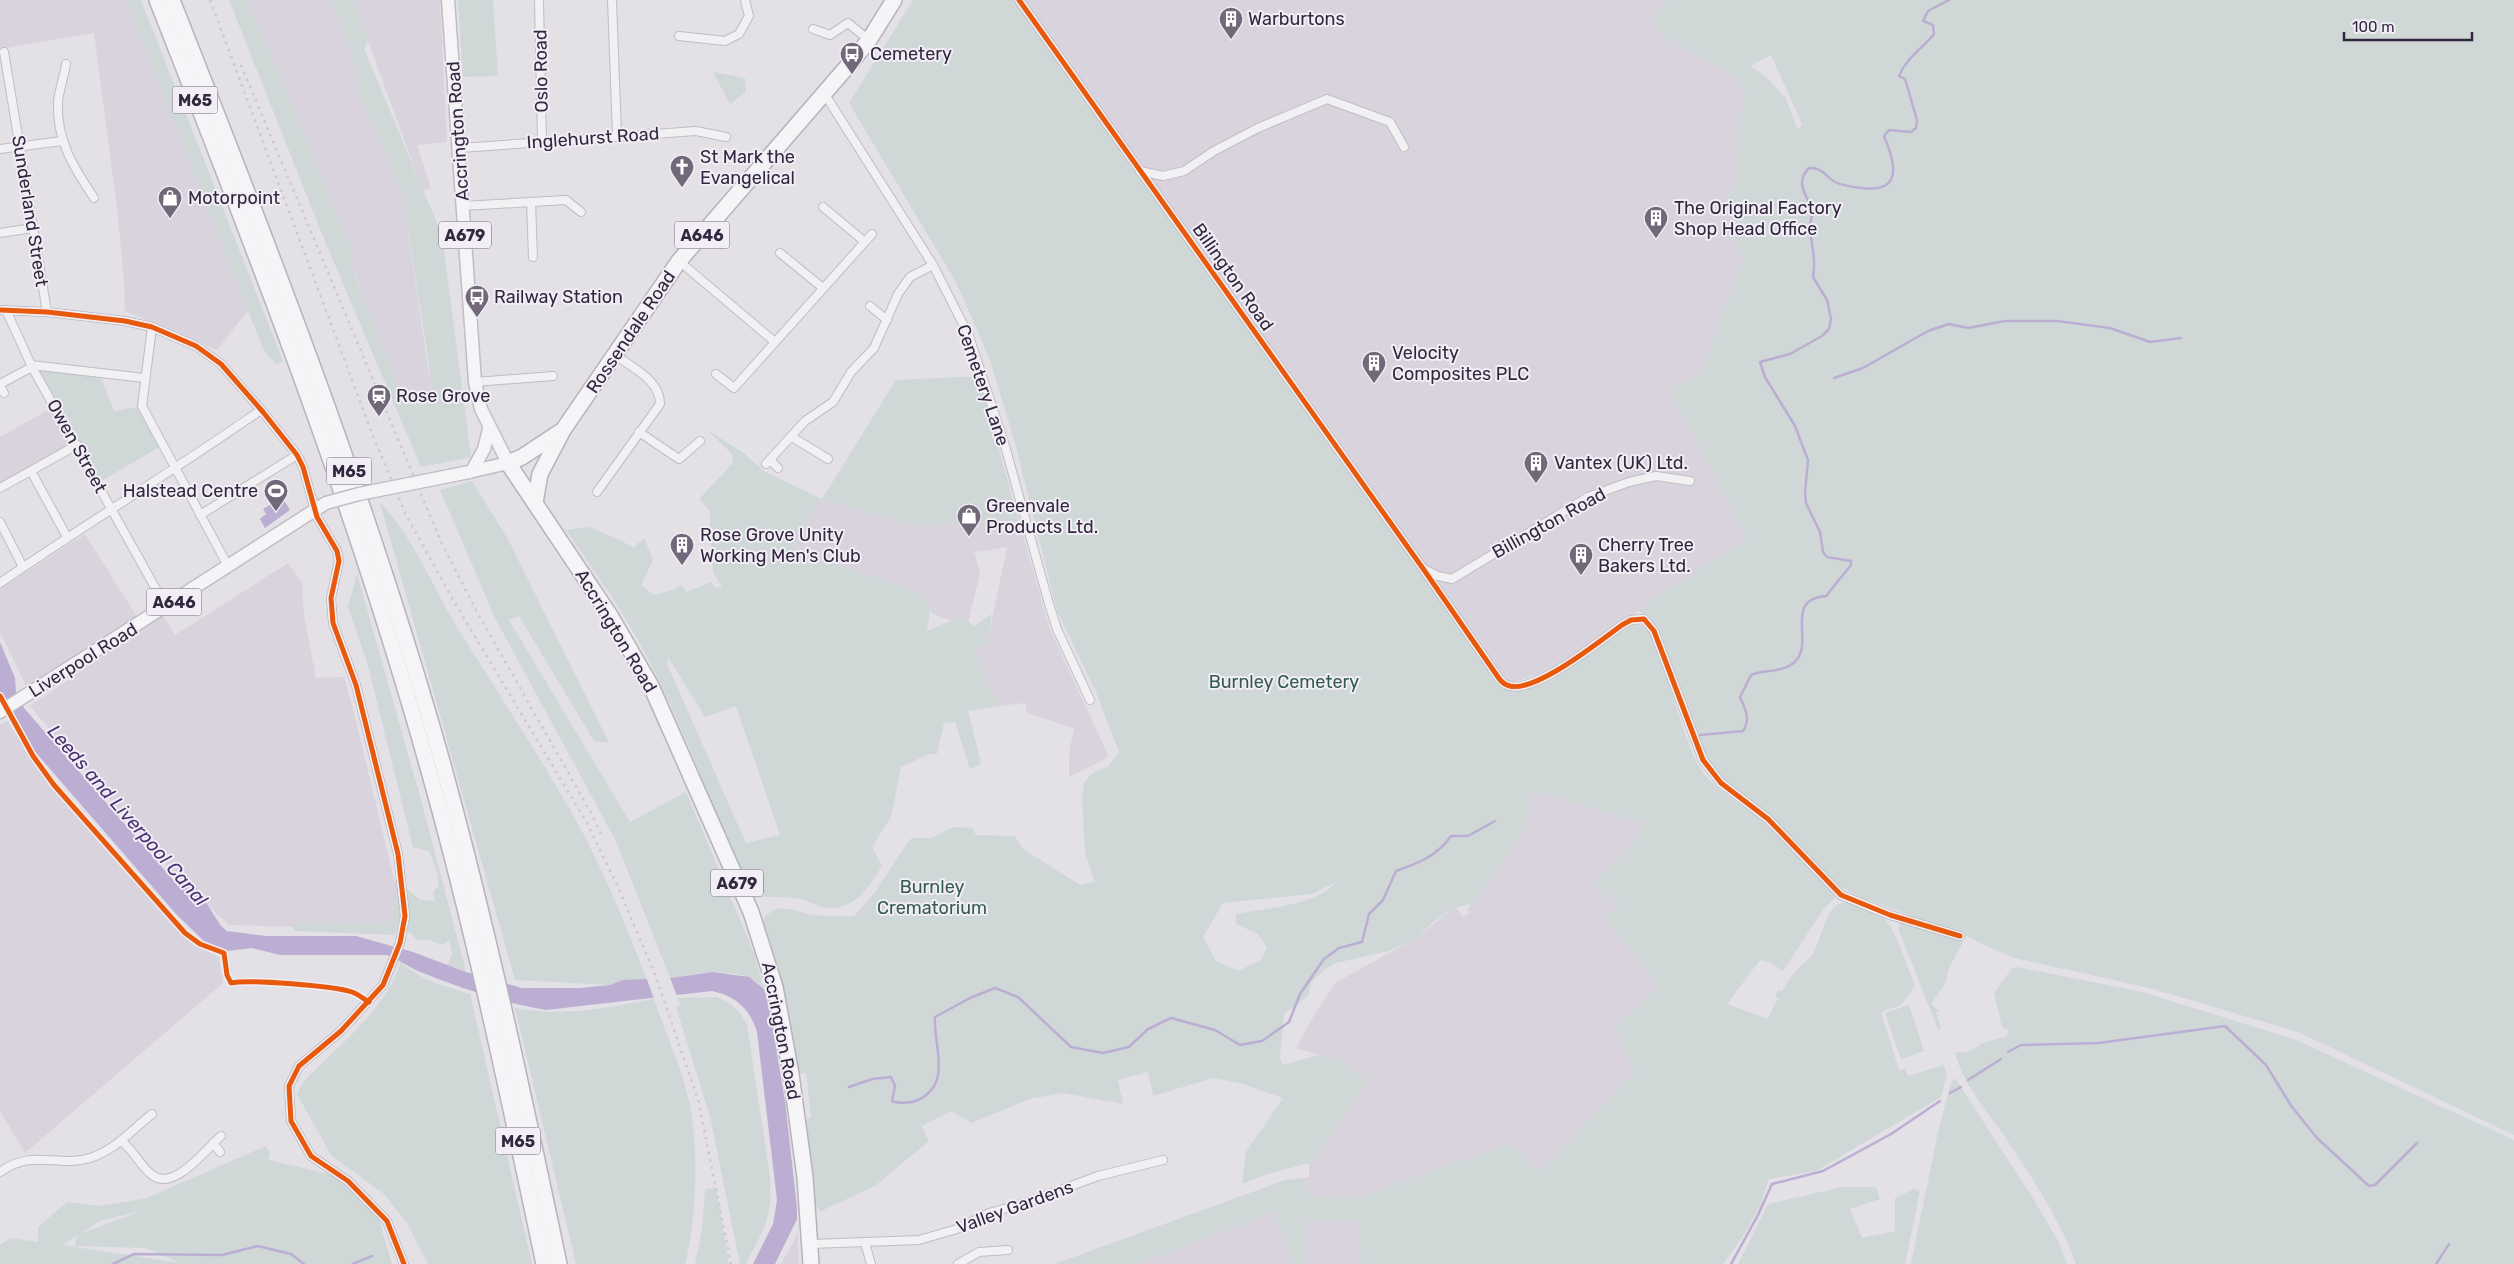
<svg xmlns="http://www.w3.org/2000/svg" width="2514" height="1264" viewBox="0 0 2514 1264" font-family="Rubik,sans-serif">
	<rect width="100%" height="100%" fill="#e3e0e6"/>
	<!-- built -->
	<g fill="#d9d3de">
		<path d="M0,0H126L249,309L217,350L125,311L124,280L117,208L94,33L0,49Z"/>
		<path d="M248,0H330L353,59L359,94L402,192L431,388L402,398L350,261L354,257L350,246L333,210Z"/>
		<path d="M353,0H440L447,142L417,145L431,188L423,191Z"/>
		<path d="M1019,0H1665L1663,8L1721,68L1737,79L1745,94L1739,120L1738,182L1726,201L1738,222L1732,238L1743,257L1702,373L1669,389L1747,538L1547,672L1514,682L1498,677Z"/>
		<path d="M50,409L70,445L0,484V437Z"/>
		<path d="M822,499L923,528L951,523L980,522L986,524L1019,522L1049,627L1108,755L1106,759L1069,777V753L1074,728L1027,713L1025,703L1000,706L980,668L977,647L987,644L1007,547L975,552L967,550L975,553L980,574L967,627L931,613V606L794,549L807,522Z"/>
		<path d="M85,534L137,617L26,686L0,632V589Z"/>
		<path d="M288,563L302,583L304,616L316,678L344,677L351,701L395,883V904L387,930L229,925L177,878L30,706L163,615L175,635Z"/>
		<path d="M7,721L50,784L168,919L193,944L219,957L223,983L25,1153L0,1111V725Z"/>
		<path d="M1534,791L1644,823L1631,847L1602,875L1619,903L1606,918L1659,985L1616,1027L1634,1072L1541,1171L1384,1264H1055L1283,1181L1309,1177V1163L1319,1153L1371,1073L1363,1081L1341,1061L1296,1048L1315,1014L1335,983L1416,938L1452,909L1456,908L1463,917L1469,913L1467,910L1521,838Z"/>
		<path d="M798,1233L799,1264H781Z"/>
	</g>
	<!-- green -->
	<g fill="#cfd8d7" fill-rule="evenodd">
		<path d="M126,0H141L283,361L277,365L264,351Z"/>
		<path d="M229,0H248L355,257L350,262L402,398L431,388L429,364L402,192L359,94L353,59L330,0H353L369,38L364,49L442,235L471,457L421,467L324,239Z"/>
		<path d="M458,0H493L498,76L463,77Z"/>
		<path d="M913,0H1019L1507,690C1543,697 1600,645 1629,625C1636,624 1641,623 1646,628C1657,639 1660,656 1665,670C1674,699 1682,729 1694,757C1707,787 1736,799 1760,819C1787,841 1808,872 1835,894V898L1823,910L1783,971L1770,962L1760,960L1727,1004L1768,1019L1775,1003L1779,999L1775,996L1778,990L1782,991C1786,985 1789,979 1793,974C1798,967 1807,962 1812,955C1823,939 1823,905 1846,902C1857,906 1874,909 1883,917C1897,931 1907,967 1915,986L1901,1005L1881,1012L1899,1070L1905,1068L1908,1076L1944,1065L1947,1075L1941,1097L1816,1171L1769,1179L1761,1204L1744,1235L1723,1264H1361L1358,1221H1305V1264H1294L1273,1212L1139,1264H1055L1283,1181L1303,1178L1312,1197L1356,1198L1508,1144L1541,1171L1634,1072L1616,1027L1659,985L1605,918L1619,903L1594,888L1602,875L1631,847L1644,823L1534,791L1521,838L1473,903L1452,909L1433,922L1416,938L1389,951L1336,963L1324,970L1311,983L1308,996L1284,1014L1280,1057L1282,1065L1319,1055L1341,1061L1363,1080L1372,1073H1375L1319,1153L1309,1163L1264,1175L1242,1184L1246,1152L1283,1098L1240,1083L1213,1078L1153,1096L1148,1072L1118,1080L1123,1104L1063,1093L1029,1099L972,1123L951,1111L922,1126L929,1141L875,1186L821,1211L812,1204L802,1120L811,1118L806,1073L795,1074L760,926C773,898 792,911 814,915C828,917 840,916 854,916L875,892L908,842L912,838H932L953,827L972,828L976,835L1015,836L1023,849L1080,885L1095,882L1085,853L1082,798L1084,783L1091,774L1108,766L1119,752L1096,692L1057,611L1015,443L990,360L957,284L849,103ZM1336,882C1318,905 1264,909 1236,914V924L1258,934L1267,947L1261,960L1238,971L1216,961L1203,937L1223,903L1312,894Z"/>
		<path d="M1665,0H2514V1135L2298,1032L2150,988L2015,958L1986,946L1963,934L1862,898L1839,886L1791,837L1721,780L1705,756L1679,691L1661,636L1651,620L1638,610L1747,538L1669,389L1702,373L1743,257L1732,238L1738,222L1726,201L1738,182L1739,120L1745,94L1737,78L1657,32L1653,21L1655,13L1663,8ZM1771,55L1802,124L1798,130L1785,97L1765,76L1750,66Z"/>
		<path d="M713,72L745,78L746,92L730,104Z"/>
		<path d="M32,367L99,373L114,411L142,406L163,445L98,483Z"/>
		<path d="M979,376L1019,522L986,524L980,522L951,523L923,528L822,499L807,522L794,549L922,594L931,606L927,631L961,616L974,626L992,614L987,645L977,647L980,668L1000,706L968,711L981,764L970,769L955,722L944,723L937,754H929L901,767L891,817L872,847L882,866C867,890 851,915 819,906C813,904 807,901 801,899C785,896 767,898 751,896L744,886C715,812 687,736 651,665C628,617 596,574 566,530L590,527L622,541L633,548L644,538L653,560L641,585L654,595L673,590L681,585L687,592L711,582L715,588L722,587L713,572L711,544L705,536L710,526V511L699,499L733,463L732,454L707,430L744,453L763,471L822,499L896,380ZM668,657L705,717L736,706L780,835L746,843L667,664Z"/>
		<path d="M472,481L509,541L609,743L594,741L519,616L509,620L630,822L686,792L754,953L764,989C742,964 698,973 670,978L616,841L495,618L440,490Z"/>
		<path d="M380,503C411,533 432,585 454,622C493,686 535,748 572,813C602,866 625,923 647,980H623L610,985L515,980Z"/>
		<path d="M357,574L423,807L466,972L448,965L452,953L449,939L442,945L429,940H418L406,930L407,889L420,900L435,901L433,892L439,885L437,872L429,851L413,847L367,662L348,607Z"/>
		<path d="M395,883H399L400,916L395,935L294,931L291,924L311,921L362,924L390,922L395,904Z"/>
		<path d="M1900,922L1955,938L1963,942L1949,968L1945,984L1931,1004L1939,1011L1936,1013L1941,1028L1938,1029L1899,931Z"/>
		<path d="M401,962C419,980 447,987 470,994L532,1264H428L407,1223L384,1194L331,1155L297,1094L304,1081C339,1045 385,1011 401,962Z"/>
		<path d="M2017,967L2142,992L2294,1039L2514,1140V1264H2076C2059,1217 2031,1176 2003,1134C1985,1109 1963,1083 1955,1053L1970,1051L1983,1043L2007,1036L2008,1030L2002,1027L1994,993L2012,968Z"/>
		<path d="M716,997C731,1003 740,1010 747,1025L770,1177C773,1217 764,1229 746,1264H740L710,1117L676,1007L680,1006L678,998Z"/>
		<path d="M654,999C665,1032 681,1066 689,1101C699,1144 697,1221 685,1264H576L515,1008C562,1017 607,1008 654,999Z"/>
		<path d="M1909,1005L1924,1051L1901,1059L1885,1013Z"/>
		<path d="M1955,1078L2034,1200L2058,1241L2067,1264H1911L1938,1132L1951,1083Z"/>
		<path d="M266,1146L270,1154L268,1160L342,1177L376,1210L392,1264H0V1245L11,1238L38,1242V1227L67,1202L99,1206L147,1198ZM136,1212V1213L80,1234L99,1221ZM77,1235L75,1246L145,1248L181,1263L62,1245Z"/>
		<path d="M1842,1187H1876L1880,1199L1850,1209L1862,1238L1895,1231V1198L1914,1189L1920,1191L1905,1264H1738L1768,1204Z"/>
		<path d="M716,1188L729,1264H695L702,1230L705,1189Z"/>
	</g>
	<!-- water -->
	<g fill="#bbaed2">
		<path d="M282,497L290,510L265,528L260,519L266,514L263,509Z"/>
		<path d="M0,642L15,678L16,692L24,708L175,882L182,887H196L221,926L227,931L267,936H356L413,952L466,972L522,988H580L610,985L623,980L670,978L713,972L749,977L764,989L769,1006L785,1101L797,1208V1219L775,1264H753L773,1224L777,1200L757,1032C750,1009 736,996 712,991L546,1010C503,1003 458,987 418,971C407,966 398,959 387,955H280L252,948L227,951L204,941L176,914L31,747L19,730L0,692Z"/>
	</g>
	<!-- pier -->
	<path fill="#e3e0e6" d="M669,975L677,996L654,999L646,977Z"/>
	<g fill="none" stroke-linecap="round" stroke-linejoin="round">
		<!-- stream -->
		<g stroke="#bbaed2" stroke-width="2.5">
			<path d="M1834,378L1863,368L1928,331L1949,324L1968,328L2005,321H2057L2110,328L2150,342L2181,338"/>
			<path d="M1700,735L1743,731C1751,719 1745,709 1740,697L1751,675C1763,670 1779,672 1789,666C1821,649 1779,600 1826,596L1851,565V561L1827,557L1823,552L1820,532L1806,503L1805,493L1808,460L1795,426L1765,377L1760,362L1790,354L1822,336L1829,329L1831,319L1827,300L1813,277C1816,259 1812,247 1810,230C1809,223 1813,216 1812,211C1807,194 1794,183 1809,168C1822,167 1825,176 1835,182C1843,186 1853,187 1862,188C1904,193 1895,162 1884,136L1889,130L1911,132L1916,128L1917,120L1905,79L1899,76C1906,58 1922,49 1934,34L1933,25L1923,21L1928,11L1949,0"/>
			<path d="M2008,1052L2021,1045L2099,1043L2225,1026L2266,1065L2292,1107L2317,1138L2369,1186L2375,1185L2417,1143"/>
			<path d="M1968,1080L2001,1059"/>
			<path d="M849,1087L872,1079L891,1077L895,1086L892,1101C899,1104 911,1103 918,1100C953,1083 933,1046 935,1017L970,998L995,988L1018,997L1071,1047L1103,1053L1129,1047L1148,1029L1171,1018L1215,1030L1240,1045L1262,1041L1289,1022L1300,994L1324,959L1339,948L1362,942L1369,914L1383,900L1396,871C1419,863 1437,856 1451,836H1468L1495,821"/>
			<path d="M1950,1093L1961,1087"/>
			<path d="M113,1264L134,1254L222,1255L258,1246L291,1254L304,1264"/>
			<path d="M353,1264L372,1256"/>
			<path d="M1731,1264L1758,1215L1772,1184L1823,1171L1891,1134L1940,1101"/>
			<path d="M2436,1264L2449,1244"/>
		</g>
		<defs>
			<g id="street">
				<path d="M539,0L542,141"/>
				<path d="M612,0L617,135"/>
				<path d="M1019,0L1424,570L1498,677C1500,680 1504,684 1507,685C1531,697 1601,640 1622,625L1631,620L1644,619L1654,631L1703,760L1721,783L1768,819L1841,895L1890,915L1960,936"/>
				<path d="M813,29L830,35L848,23L869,40"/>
				<path d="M679,36L725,41L739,34L749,16L745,0"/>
				<path d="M4,52L47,312"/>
				<path d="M66,64C64,77 59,90 58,102C56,140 74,168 94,198"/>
				<path d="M824,93L933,265L969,336L1005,446L1049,604L1057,629L1090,700"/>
				<path d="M460,148L696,131L726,137"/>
				<path d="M0,149L62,141"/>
				<path d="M1140,171L1163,176L1184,171L1214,151L1258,128L1327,99L1390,122L1404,147"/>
				<path d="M531,202L533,257"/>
				<path d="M463,206L566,200L581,212"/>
				<path d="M823,207L865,242"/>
				<path d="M0,233L33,228"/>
				<path d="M780,253L823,288"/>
				<path d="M679,261L775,342"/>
				<path d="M870,306L887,320"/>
				<path d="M0,310L47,312L125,321L152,327L196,346L221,364L263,412L297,455L303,467L317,517L337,551L339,561L331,598L333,623L356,685L398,854L405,916L400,943L383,985L341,1031L299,1066L289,1086L291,1121L311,1156L348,1181L387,1221L404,1264"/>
				<path d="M6,310L32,367L166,607"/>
				<path d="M152,327L142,406L228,566"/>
				<path d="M31,365L144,378"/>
				<path d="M716,374L734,388L872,234"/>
				<path d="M475,382L553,376"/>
				<path d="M0,384L32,367"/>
				<path d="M0,386L4,393"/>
				<path d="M639,432L679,459L700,441"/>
				<path d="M792,437L828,459"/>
				<path d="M770,460L778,468"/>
				<path d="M766,464L805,421L833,402L851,372L874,348L898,294L910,277L933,265"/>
				<path d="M31,471L67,537"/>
				<path d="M0,488L77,445"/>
				<path d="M597,492L660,404C660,380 633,368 615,355"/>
				<path d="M200,515L297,455"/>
				<path d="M0,522L23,567"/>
				<path d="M1426,570L1438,576L1452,579L1588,497L1629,482L1656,476L1690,481"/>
				<path d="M0,583C86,524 175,470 261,410"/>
				<path d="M121,1141C134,1150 140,1166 152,1175C174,1192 205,1150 221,1136"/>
				<path d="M213,1143L220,1152"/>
				<path d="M0,1172C34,1148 57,1168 90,1158C114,1151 133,1129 152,1114"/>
				<path d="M865,1243L871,1264"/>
				<path d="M811,1244L919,1240L957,1229L989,1213L1028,1202L1098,1176L1163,1160"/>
				<path d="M958,1264L979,1252L1008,1250"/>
			</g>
			<g id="primary">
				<path d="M448,0L475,382L481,409L508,463L469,472"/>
				<path d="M472,471L484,449L489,429"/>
				<path d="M0,712L326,503"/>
			</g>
			<g id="highway">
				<path d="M157,0C257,254 356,509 429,771C475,934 509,1099 544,1264"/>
				<path d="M172,0C271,251 370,505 443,765C488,929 524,1097 559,1264"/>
				<path d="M535,503L540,474L562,432"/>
				<path d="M811,1264L805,1177L791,1074L775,987L751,912L651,686L611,617L508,463L522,457L563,430L679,261L853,60L869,40L894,0"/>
			</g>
		</defs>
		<!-- street casing -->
		<use href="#street" stroke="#c0bdc3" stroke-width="10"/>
		<!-- primary casing -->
		<use href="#primary" stroke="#c0bdc4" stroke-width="15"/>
		<!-- highway casing -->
		<use href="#highway" stroke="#b6b3bb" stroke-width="18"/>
		<!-- street -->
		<use href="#street" stroke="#f1f0f2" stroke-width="8"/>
		<!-- primary -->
		<use href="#primary" stroke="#f5f4f6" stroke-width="12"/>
		<!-- highway -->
		<use href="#highway" stroke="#f5f4f6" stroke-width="15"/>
		<!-- rail -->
		<g stroke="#cbc9ce" stroke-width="2.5" stroke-dasharray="2.5 5" stroke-linecap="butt">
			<path d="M210,0L371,431L406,515L456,605L587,823L617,885L654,972L698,1099L731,1264"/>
			<path d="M241,65L442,544L476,610L591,813L602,836"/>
		</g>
		<defs>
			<path id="primary-bridge" d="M326,503L359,494L469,472"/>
		</defs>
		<!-- primary-bridge casing -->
		<use href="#primary-bridge" stroke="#c0bdc4" stroke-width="15" stroke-linecap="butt"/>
		<!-- primary-bridge -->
		<use href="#primary-bridge" stroke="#f5f4f6" stroke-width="12"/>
		<defs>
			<g id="cycleway">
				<path d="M1019,0L1424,570L1498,677C1500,680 1504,684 1507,685C1531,697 1601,640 1622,625L1631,620L1644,619L1654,631L1703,760L1721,783L1768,819L1841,895L1890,915L1960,936"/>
				<path d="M0,310L47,312L125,321L152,327L196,346L221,364L263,412L297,455L303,467L317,517L337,551L339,561L331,598L333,623L356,685L398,854L405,916L400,943L383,985L341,1031L299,1066L289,1086L291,1121L311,1156L348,1181L387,1221L404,1264"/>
				<path d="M0,696L33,756L54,785L185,933L200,944L224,953L227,975L231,983C249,979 334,986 352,992C358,994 364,999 369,1002"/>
			</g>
		</defs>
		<!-- cycleway casing -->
		<use href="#cycleway" stroke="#f1eef6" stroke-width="8"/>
		<!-- cycleway -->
		<use href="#cycleway" stroke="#e8590c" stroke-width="5"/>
	</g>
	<!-- icons -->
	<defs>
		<symbol id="building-pin" viewBox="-11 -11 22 30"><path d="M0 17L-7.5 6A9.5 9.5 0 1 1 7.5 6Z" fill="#716879" stroke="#f1eef6"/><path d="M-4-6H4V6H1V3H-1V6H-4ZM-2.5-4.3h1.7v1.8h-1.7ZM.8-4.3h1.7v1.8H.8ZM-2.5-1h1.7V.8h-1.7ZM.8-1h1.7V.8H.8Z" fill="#fff"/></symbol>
		<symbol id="bus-pin" viewBox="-11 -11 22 30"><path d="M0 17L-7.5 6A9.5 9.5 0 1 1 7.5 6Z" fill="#716879" stroke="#f1eef6"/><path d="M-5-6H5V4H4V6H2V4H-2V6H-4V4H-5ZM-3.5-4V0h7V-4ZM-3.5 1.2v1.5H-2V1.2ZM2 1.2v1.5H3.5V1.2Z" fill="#fff"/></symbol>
		<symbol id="church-pin" viewBox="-11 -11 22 30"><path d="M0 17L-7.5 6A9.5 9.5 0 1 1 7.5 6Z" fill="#716879" stroke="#f1eef6"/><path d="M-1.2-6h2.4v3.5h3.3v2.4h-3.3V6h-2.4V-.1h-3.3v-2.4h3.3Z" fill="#fff"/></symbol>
		<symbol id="shop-pin" viewBox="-11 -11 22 30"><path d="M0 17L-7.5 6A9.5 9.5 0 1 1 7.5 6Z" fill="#716879" stroke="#f1eef6"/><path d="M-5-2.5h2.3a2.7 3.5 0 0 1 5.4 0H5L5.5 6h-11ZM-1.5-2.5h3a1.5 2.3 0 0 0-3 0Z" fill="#fff"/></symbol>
		<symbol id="station-pin" viewBox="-11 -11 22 30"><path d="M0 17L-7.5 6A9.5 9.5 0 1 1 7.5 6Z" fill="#716879" stroke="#f1eef6"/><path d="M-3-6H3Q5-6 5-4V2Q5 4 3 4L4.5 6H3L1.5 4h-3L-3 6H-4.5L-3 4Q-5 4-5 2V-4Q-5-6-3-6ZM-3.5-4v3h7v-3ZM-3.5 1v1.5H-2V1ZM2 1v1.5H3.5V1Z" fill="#fff"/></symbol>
		<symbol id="stadium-pin" viewBox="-11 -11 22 30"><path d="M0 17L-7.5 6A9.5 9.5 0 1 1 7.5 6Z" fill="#716879" stroke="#f1eef6"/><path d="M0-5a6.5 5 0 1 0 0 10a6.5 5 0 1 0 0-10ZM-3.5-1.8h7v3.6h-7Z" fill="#fff"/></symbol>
	</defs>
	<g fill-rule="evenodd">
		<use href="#building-pin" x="1217" y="5" width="28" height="38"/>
		<use href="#bus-pin" x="838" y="40" width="28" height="38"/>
		<use href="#church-pin" x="668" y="153" width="28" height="38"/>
		<use href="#shop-pin" x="156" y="184" width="28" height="38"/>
		<use href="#building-pin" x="1642" y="204" width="28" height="38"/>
		<use href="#bus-pin" x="463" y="283" width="28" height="38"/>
		<use href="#building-pin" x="1360" y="349" width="28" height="38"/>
		<use href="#station-pin" x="365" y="382" width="28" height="38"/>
		<use href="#building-pin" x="1522" y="449" width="28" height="38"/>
		<use href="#stadium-pin" x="262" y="477" width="28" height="38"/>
		<use href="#shop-pin" x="955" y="502" width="28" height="38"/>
		<use href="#building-pin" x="668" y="531" width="28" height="38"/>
		<use href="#building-pin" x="1567" y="541" width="28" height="38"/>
	</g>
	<g text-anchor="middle" stroke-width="4" stroke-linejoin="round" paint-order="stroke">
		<!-- shield labels -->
		<g fill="#f1eef6" stroke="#6c6376" stroke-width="1">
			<rect x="172.5" y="86.5" width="45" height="27" rx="4"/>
			<rect x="439" y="221.5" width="52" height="27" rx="4"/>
			<rect x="674.5" y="221.5" width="55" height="27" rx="4"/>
			<rect x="326.5" y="457.5" width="45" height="27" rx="4"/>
			<rect x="146.5" y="588.5" width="55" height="27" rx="4"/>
			<rect x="711" y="869.5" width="52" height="27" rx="4"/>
			<rect x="495.5" y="1127.5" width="45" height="27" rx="4"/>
		</g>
		<g font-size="16" font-weight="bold" fill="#33273f">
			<text x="195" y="106">M65</text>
			<text x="465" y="241">A679</text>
			<text x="702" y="241">A646</text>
			<text x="349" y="477">M65</text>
			<text x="174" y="608">A646</text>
			<text x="737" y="889">A679</text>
			<text x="518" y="1147">M65</text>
		</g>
		<!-- poi labels -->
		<g font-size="18" fill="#33273f" stroke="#f1eef6" text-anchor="start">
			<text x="1248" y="25">Warburtons</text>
			<text x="870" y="60">Cemetery</text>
			<text x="700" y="163">St Mark the<tspan x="700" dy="21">Evangelical</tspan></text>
			<text x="188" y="204">Motorpoint</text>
			<text x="1674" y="214">The Original Factory<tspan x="1674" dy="21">Shop Head Office</tspan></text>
			<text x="494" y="303">Railway Station</text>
			<text x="1392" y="359">Velocity<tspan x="1392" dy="21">Composites PLC</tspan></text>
			<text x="396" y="402">Rose Grove</text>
			<text x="1554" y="469">Vantex (UK) Ltd.</text>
			<text x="258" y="497" text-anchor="end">Halstead Centre</text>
			<text x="986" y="512">Greenvale<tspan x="986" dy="21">Products Ltd.</tspan></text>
			<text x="700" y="541">Rose Grove Unity<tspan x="700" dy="21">Working Men's Club</tspan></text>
			<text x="1598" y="551">Cherry Tree<tspan x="1598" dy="21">Bakers Ltd.</tspan></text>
		</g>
		<!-- street labels -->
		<g font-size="18" fill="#33273f" stroke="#f1eef6">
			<text transform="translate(541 71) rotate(-91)" y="6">Oslo Road</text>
			<text transform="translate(458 131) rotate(-94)" y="6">Accrington Road</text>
			<text transform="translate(593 138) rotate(-4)" y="6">Inglehurst Road</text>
			<text transform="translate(30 211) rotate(81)" y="6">Sunderland Street</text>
			<text transform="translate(1233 277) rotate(55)" y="6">Billington Road</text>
			<text transform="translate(631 332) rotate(-56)" y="6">Rossendale Road</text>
			<text transform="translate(983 385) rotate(71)" y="6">Cemetery Lane</text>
			<text transform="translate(77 446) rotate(61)" y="6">Owen Street</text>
			<text transform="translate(1549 523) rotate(-29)" y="6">Billington Road</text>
			<text transform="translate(616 631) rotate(59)" y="6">Accrington Road</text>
			<text transform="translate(83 660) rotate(-32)" y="6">Liverpool Road</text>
			<text transform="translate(781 1031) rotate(79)" y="6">Accrington Road</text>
			<text transform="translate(1015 1207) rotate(-20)" y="6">Valley Gardens</text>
		</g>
		<!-- park labels -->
		<g font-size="18" fill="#345b4e" stroke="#f1eef6">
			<text x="1284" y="688">Burnley Cemetery</text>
			<text x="932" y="893">Burnley<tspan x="932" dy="21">Crematorium</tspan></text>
		</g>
		<!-- water labels -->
		<g font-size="19" font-style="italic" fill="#4c3174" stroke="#f1eef6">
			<text transform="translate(128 815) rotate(49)" y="7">Leeds and Liverpool Canal</text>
		</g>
	</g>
	<!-- scale -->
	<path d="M2344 32v8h128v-8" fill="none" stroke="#33273f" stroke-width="2.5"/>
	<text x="2352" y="32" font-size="15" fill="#33273f" stroke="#f1eef6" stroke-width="4" paint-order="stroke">100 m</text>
</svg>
